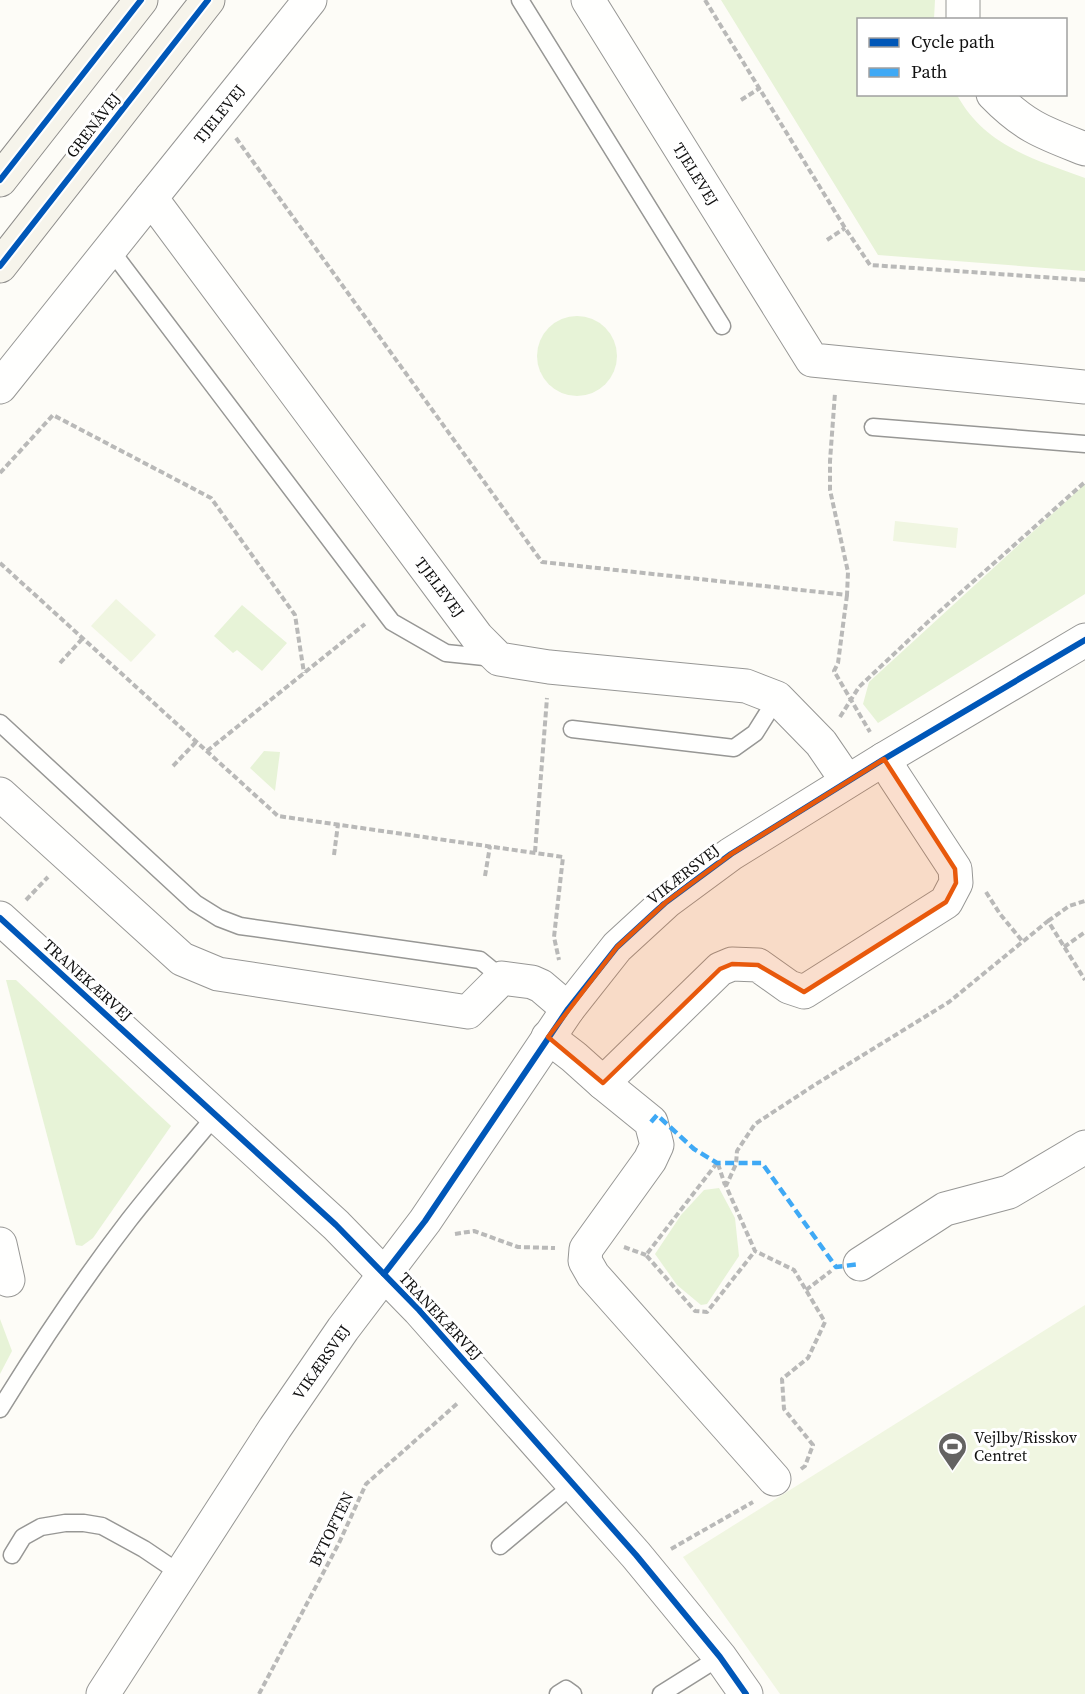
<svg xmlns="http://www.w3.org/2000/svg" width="1085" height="1694" viewBox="0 0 1085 1694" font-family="'Source Serif 4',serif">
	<rect width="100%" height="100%" fill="#fdfcf7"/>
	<!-- green -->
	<g fill="#e7f3d7">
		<path d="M721,0H935L934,19L858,20V94L957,95C985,146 1034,159 1085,178V271L878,255Z"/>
		<circle cx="577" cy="356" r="40"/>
		<path d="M1085,484V594L878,723L863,704L869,682Z"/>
		<path d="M242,605L287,643L262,671L237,650L233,653L214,636Z"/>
		<path d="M264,751L280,752L275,791L250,768Z"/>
		<path d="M6,980H16L171,1126L93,1238L82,1246L76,1245Z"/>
		<path d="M719,1188L735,1218L739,1256L707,1304L701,1305L677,1285L655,1254L681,1215L704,1190Z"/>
		<path d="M0,1319L12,1351L0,1374Z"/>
	</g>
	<!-- pitch -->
	<g fill="#f0f6e1">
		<path d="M895,521L958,528L956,548L893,541Z"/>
		<path d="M116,599L156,635L131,662L91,626Z"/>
		<path d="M1085,1305V1694H780L683,1557Z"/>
	</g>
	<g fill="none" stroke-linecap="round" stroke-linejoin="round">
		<defs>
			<g id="service">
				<path d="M520,0L722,326"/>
				<path d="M110,249L392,622L446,653L494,658"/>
				<path d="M873,427L1085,444"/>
				<path d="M0,723L195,903L219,918L240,926L480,960L502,978"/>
				<path d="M572,729L734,748L755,733L777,698"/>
				<path d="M0,1409C40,1344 82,1281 129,1220C157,1184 187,1150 216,1115"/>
				<path d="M500,1546L574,1484"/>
				<path d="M12,1555L23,1537L41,1527L65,1523H84L102,1526L144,1549L181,1574"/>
				<path d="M558,1694L566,1689L573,1694"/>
				<path d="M661,1694L720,1657"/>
			</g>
			<g id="minor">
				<path d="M588,0L812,360L1085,387"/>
				<path d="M151,198L310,0"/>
				<path d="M0,387L151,198L477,637L499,659L549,667L746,686L777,698L821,743L847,781"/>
				<path d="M0,794L182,959L218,974L468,1012L502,978L532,982L541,986L568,1009"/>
				<path d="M548,1037L574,1057L603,1083"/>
				<path d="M0,1244L8,1280"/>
				<path d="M860,1264L945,1209L1009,1192L1085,1147"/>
				<path d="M774,1479L593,1275L585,1261L586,1249L650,1160L657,1145L651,1122L603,1083L720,969L732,964L758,965L789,987L804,992L946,902L956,883L955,869L894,776L884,759"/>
			</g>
			<g id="tertiary">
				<path d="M963,20V0"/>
				<path d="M993,94C1025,127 1044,133 1085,149"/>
				<path d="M0,918L336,1225L419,1310L636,1555L720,1657L746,1694"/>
				<path d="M103,1694L275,1428L343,1329L425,1221L568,1009L617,947L666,902L731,854L884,759L1085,640"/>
			</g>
			<g id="secondary">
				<path d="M0,180L141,0"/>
				<path d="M0,266L208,0"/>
			</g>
		</defs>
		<!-- service casing -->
		<use href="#service" stroke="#979795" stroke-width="19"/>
		<!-- minor casing -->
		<use href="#minor" stroke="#979795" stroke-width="35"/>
		<!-- tertiary casing -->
		<use href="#tertiary" stroke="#979795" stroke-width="35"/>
		<!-- secondary casing -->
		<use href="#secondary" stroke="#8e8d8b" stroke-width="35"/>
		<!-- path -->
		<g stroke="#b9b9b8" stroke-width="4" stroke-dasharray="6 3" stroke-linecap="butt">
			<path d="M705,0L845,228L870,265L1085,280"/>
			<path d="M741,100L760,88"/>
			<path d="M236,138L542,562L847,595L848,572L830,490V461L835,393"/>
			<path d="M827,240L845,228"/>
			<path d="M0,473L53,415L211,498L295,615L304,673"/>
			<path d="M0,563L278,816L563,857L554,937L559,960"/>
			<path d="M847,595L838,663L834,671L870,732"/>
			<path d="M60,663L83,638"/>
			<path d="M840,717L859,687L930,620L1085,482"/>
			<path d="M207,751L365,624"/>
			<path d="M173,766L196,742"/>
			<path d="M535,852L547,698"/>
			<path d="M334,855L338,824"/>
			<path d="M485,876L490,846"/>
			<path d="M986,892L1000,914L1023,942"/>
			<path d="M26,900L48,877"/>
			<path d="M1048,921L1069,906L1085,901"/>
			<path d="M1064,947L1085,932"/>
			<path d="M717,1163L646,1255L695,1311L707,1312L755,1251"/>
			<path d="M718,1164L725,1185"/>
			<path d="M455,1234L474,1231L518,1247L555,1248"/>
			<path d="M624,1247L646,1255"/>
			<path d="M806,1290L831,1271"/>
			<path d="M801,1469L805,1466L813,1445L784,1409L782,1379L808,1358L825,1322L794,1270L755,1251L726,1186L736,1164L737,1151L755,1124L816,1084L949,1002L1048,921L1085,980"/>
			<path d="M671,1549L753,1502"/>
			<path d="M259,1694L339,1543L366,1484L459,1402"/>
		</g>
		<!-- service -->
		<use href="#service" stroke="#fffffe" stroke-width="16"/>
		<!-- minor -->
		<use href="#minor" stroke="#fffffe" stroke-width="33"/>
		<!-- tertiary -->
		<use href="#tertiary" stroke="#fffffe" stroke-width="33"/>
		<!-- secondary -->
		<use href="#secondary" stroke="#f6f4eb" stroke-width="33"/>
		<!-- quiet -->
		<path stroke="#3fa9f5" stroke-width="4.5" stroke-dasharray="9 4.5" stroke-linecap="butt" d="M651,1122L657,1115L694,1149L717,1163H762L836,1267L860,1264"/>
		<defs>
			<g id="cycleway">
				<path d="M0,180L141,0"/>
				<path d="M0,266L208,0"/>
				<path d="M0,918L336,1225L419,1310L636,1555L720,1657L746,1694"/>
				<path d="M384,1274L425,1221L568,1009L617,947L666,902L731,854L884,759L1085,640"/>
			</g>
		</defs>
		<!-- cycleway casing -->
		<use href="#cycleway" stroke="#fff" stroke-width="10"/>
		<!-- cycleway -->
		<use href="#cycleway" stroke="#0057b8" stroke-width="6"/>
	</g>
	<!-- marked area -->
	<path fill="#e8590c" fill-opacity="0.2" stroke="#e8590c" stroke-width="4.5" stroke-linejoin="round" d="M884,759L955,869L956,883L946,902L804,992L758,965L732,964L720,969L603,1083L548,1037L617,947L666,902L731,854Z"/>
	<!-- icons -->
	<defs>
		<symbol id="stadium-pin" viewBox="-11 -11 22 30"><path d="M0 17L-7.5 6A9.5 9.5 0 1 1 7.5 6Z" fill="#646362" stroke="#fff"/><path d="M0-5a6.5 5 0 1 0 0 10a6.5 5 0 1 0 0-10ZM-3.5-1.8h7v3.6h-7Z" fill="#fff"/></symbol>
	</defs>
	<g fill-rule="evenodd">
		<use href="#stadium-pin" x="936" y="1430" width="33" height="45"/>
	</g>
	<g text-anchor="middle" stroke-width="6" stroke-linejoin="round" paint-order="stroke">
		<!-- street labels -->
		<g font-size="16" fill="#111" stroke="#fff">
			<text transform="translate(219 114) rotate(-51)" y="6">TJELEVEJ</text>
			<text transform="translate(93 125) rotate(-52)" y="6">GRENÅVEJ</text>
			<text transform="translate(696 174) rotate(58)" y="6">TJELEVEJ</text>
			<text transform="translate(440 587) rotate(53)" y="6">TJELEVEJ</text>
			<text transform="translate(683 874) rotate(-38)" y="6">VIKÆRSVEJ</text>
			<text transform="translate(88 980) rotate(42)" y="6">TRANEKÆRVEJ</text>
			<text transform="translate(441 1316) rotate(47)" y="6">TRANEKÆRVEJ</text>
			<text transform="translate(321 1362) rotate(-55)" y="6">VIKÆRSVEJ</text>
			<text transform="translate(331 1529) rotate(-64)" y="6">BYTOFTEN</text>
		</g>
		<!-- poi labels -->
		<g font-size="16" fill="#111" stroke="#fff" text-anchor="start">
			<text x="974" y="1443">Vejlby/Risskov<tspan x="974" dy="18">Centret</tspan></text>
		</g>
	</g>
	<!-- legend -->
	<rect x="857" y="18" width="210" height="78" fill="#ffffff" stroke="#a0a0a0" stroke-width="1.5"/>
	<rect x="869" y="38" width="30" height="9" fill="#0057b8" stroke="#a0a0a0" stroke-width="1.5"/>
	<text x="911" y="48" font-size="18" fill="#111111">Cycle path</text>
	<rect x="869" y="68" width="30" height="9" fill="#3fa9f5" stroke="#a0a0a0" stroke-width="1.5"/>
	<text x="911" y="78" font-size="18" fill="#111111">Path</text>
</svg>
